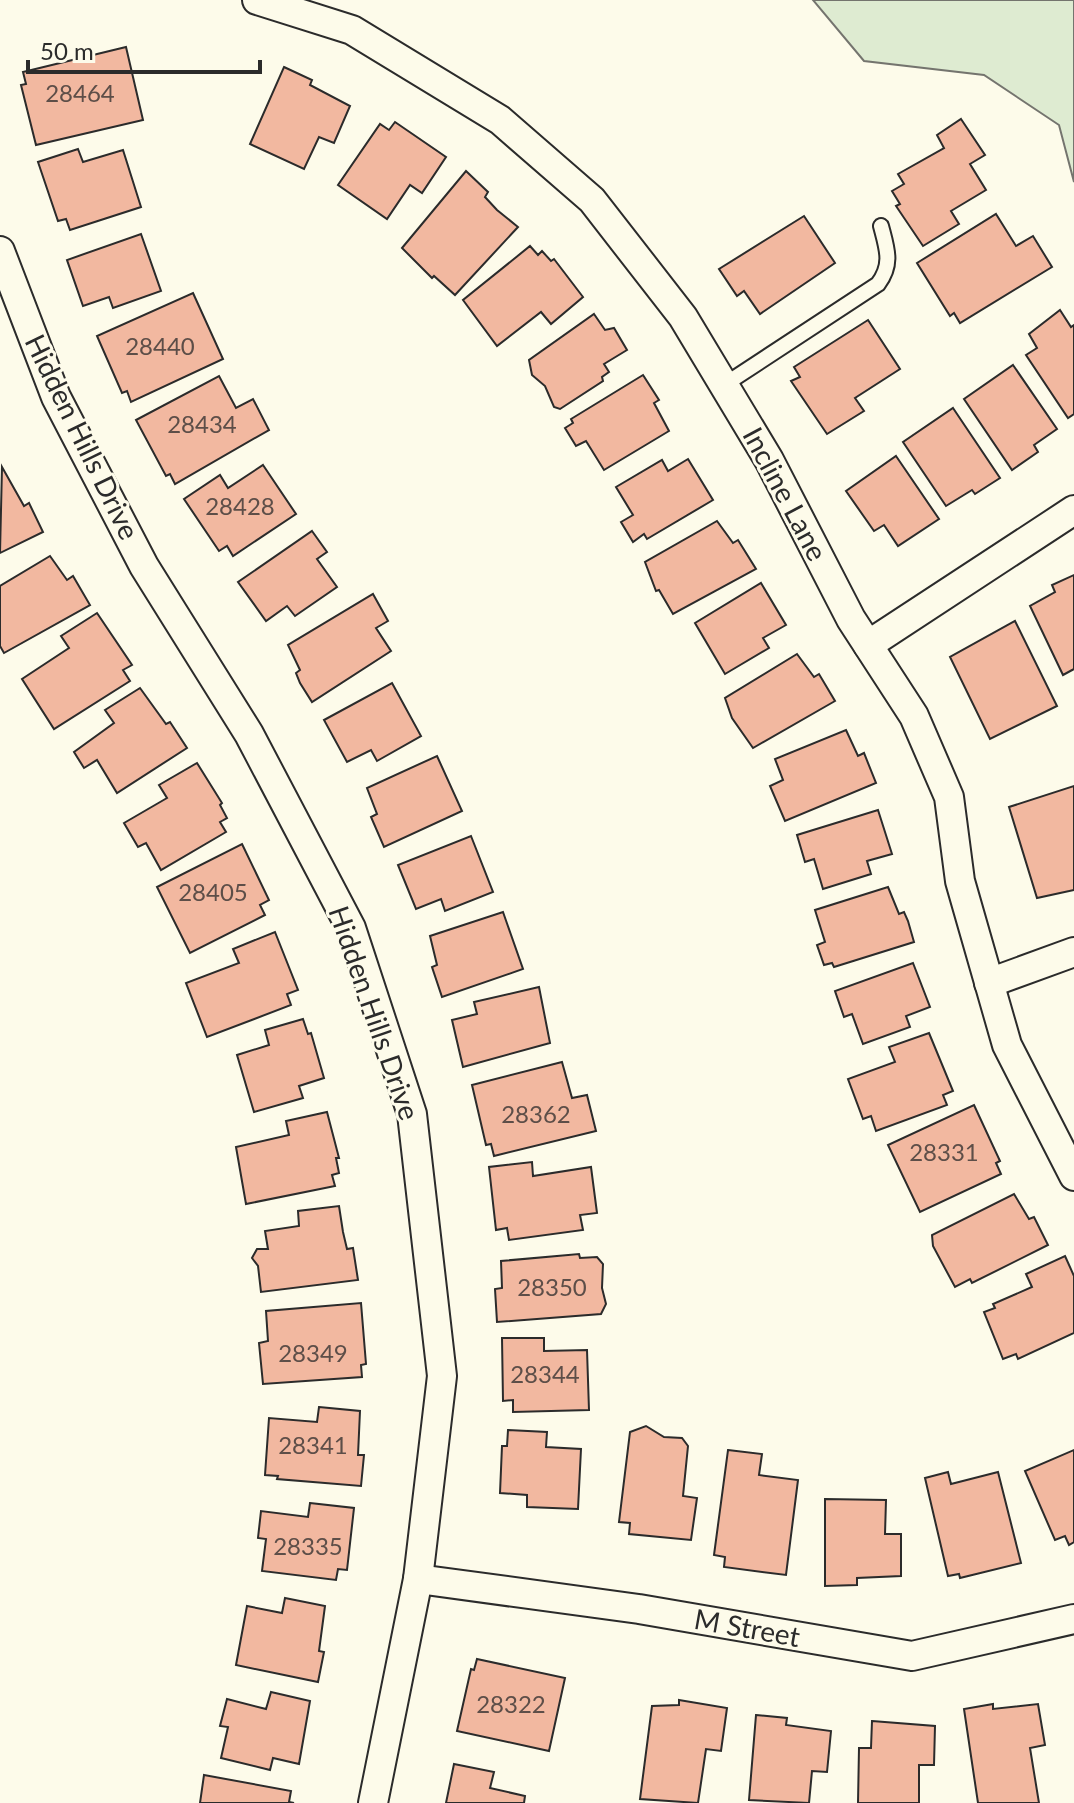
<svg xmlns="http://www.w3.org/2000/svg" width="1074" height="1803" viewBox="0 0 1074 1803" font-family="Lato,sans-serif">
	<rect width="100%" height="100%" fill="#fdfbea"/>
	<!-- green -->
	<path fill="#deebd1" stroke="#74746e" stroke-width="2" d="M813,0H1074V182L1059,125L984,75L864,61Z"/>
	<!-- building -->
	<g fill="#f2b8a0" stroke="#2b2b2b" stroke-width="2">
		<path d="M126,47L143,120L36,145L21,85L26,84L23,72Z"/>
		<path d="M284,67L312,80L310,85L350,106L334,143L319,137L304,169L250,144Z"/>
		<path d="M961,119L985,155L970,164L986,190L951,211L959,224L923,246L896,206L900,204L892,191L904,184L898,174L944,148L937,135Z"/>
		<path d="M395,122L446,157L422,193L410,185L387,219L338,185L380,124L389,130Z"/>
		<path d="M78,149L83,162L123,150L141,207L70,230L66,219L58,221L38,162Z"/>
		<path d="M466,171L488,192L485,197L497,210L518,227L455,295L434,276L432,278L402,248Z"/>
		<path d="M996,214L1016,246L1033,236L1052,267L960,323L954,313L950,316L917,263Z"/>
		<path d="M804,216L835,263L760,314L744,291L737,296L719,269Z"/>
		<path d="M141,234L161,291L113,308L109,297L83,306L67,260Z"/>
		<path d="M530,246L538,255L542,251L551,261L554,259L583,297L551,324L541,312L497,346L463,300Z"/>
		<path d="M193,293L223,359L131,402L127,391L122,393L97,336Z"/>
		<path d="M1060,310L1071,327L1074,325V414L1068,418L1026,355L1037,348L1029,334Z"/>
		<path d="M594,314L605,330L614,328L627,350L604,364L609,372L602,377L603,381L560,409L554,407L545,386L532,375L529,360Z"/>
		<path d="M868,320L900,369L855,398L864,411L827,434L791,381L800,377L794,367Z"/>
		<path d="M1013,365L1057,429L1034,445L1038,452L1012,470L964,399Z"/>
		<path d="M643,375L659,400L654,403L669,431L604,470L586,441L576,446L565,428L573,423L571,419Z"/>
		<path d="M219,376L236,408L253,399L269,430L175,484L170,474L166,476L136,420Z"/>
		<path d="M953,408L1000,478L975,494L972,490L946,506L903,442Z"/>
		<path d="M896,456L939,519L898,546L884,525L874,531L846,491Z"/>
		<path d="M688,459L713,500L647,539L644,534L633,542L621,522L633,515L616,487L662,460L668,471Z"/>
		<path d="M263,465L296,514L233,556L227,546L219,551L184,499L220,475L228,488Z"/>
		<path d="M2,467L24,506L29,503L43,532L0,553Z"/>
		<path d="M717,521L733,543L738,540L756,569L673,614L659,590L656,591L645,562Z"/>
		<path d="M312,531L327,552L317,559L337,587L295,616L287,606L266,621L238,582Z"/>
		<path d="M50,556L67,580L73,576L90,605L4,653L0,646V586Z"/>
		<path d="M1074,575V669L1063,675L1030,606L1055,592L1052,585Z"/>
		<path d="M761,583L786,625L763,638L769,648L725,674L695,623Z"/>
		<path d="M373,594L388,621L376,628L391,651L312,702L300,683L296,673L300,670L288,645Z"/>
		<path d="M97,613L132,665L123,670L130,681L54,729L22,679L69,648L61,636Z"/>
		<path d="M1015,621L1057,706L990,739L950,657Z"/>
		<path d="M797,654L814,677L819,674L835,701L753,748L732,718L725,698Z"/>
		<path d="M392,683L421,736L377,761L371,750L347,762L324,720Z"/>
		<path d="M140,688L166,724L170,722L187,748L117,793L97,760L84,768L74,752L114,723L105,710Z"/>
		<path d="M846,730L858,756L864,753L876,783L785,821L770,786L783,780L775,759Z"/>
		<path d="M437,756L462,811L384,847L371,817L377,814L367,788Z"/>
		<path d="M197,763L222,803L220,805L227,818L220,822L226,832L161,870L146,843L138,847L124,823L167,798L159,785Z"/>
		<path d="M1074,786V890L1037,898L1009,807Z"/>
		<path d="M878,810L892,854L867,861L871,874L823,889L814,859L805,862L797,835Z"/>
		<path d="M471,836L493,892L445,911L441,899L416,909L398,865Z"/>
		<path d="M242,844L269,900L260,905L265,915L190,953L157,887Z"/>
		<path d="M888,887L899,914L904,912L908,921L914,942L834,967L832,963L824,965L817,945L825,942L815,910Z"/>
		<path d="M503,912L523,969L442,997L432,967L437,965L430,936Z"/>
		<path d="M275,932L298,990L287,994L291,1005L207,1037L186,983L239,963L233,949Z"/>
		<path d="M913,963L930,1007L906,1016L910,1027L863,1044L852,1014L844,1017L835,991Z"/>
		<path d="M539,987L550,1043L463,1067L452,1020L477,1014L474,1002Z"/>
		<path d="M303,1019L308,1034L311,1033L324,1078L299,1086L303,1098L254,1112L237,1055L269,1045L265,1030Z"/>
		<path d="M929,1033L953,1091L943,1095L947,1105L876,1131L871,1116L863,1119L848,1079L895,1062L889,1047Z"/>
		<path d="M562,1062L572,1098L587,1095L596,1131L494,1156L491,1144L486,1145L472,1085Z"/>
		<path d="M974,1105L1000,1161L996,1163L1001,1174L920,1212L888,1145Z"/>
		<path d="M327,1112L339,1158H336L339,1173L332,1175L335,1186L246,1204L236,1147L289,1135L286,1121Z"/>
		<path d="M532,1162L533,1176L591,1167L597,1213L580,1215L583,1230L509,1240L507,1228L496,1230L489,1167Z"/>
		<path d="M1014,1194L1029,1219L1034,1217L1048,1245L972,1283L970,1279L955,1287L933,1246L932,1235Z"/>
		<path d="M339,1206L343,1232L347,1249L353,1248L358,1280L261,1292L258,1266L252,1258L257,1249H268L265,1231L299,1226L298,1211Z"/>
		<path d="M579,1254L580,1258L597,1257L603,1264L602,1288L606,1304L601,1314L497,1322L495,1289L502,1288L501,1261Z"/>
		<path d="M1065,1256L1074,1276V1333L1018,1359L1016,1354L1003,1359L984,1312L995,1308L993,1304L1032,1287L1026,1274Z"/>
		<path d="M361,1303L366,1364L361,1365L362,1377L263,1384L259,1343L268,1341L266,1311Z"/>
		<path d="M502,1338H544V1351L587,1350L589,1410L513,1412V1400L503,1401Z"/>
		<path d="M319,1407L360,1411L358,1455H364L361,1486L277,1479L278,1476L265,1475L269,1418L317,1422Z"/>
		<path d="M646,1426L664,1437L682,1438L688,1446L683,1496L697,1498L691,1540L629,1534L630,1523L619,1522L630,1432Z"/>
		<path d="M508,1430L547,1432L546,1447L581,1449L578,1509L527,1507V1495L500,1493L502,1446H507Z"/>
		<path d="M728,1450L762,1454L759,1475L798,1480L786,1575L724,1567L725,1557L714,1555Z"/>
		<path d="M1074,1450V1542L1069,1545L1065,1536L1055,1540L1025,1471Z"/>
		<path d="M948,1472L951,1484L998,1472L1021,1563L960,1578L959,1574L948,1576L925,1478Z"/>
		<path d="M825,1499L886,1500L885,1534H901V1576L857,1578V1585L825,1586Z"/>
		<path d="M310,1503L354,1508L347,1570L338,1569L336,1580L262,1571L266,1539L258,1538L261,1511L308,1517Z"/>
		<path d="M285,1598L325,1606L319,1651L324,1652L318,1682L236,1665L247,1606L282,1613Z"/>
		<path d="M477,1659L565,1678L549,1751L457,1731L471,1669L474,1670Z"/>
		<path d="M271,1692L310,1701L299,1764L273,1758L270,1770L221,1758L228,1727L220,1726L227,1699L266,1709Z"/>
		<path d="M679,1700L727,1708L721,1751L706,1749L698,1803L640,1799L652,1706L679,1705Z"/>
		<path d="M993,1704V1709L1038,1704L1045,1745L1030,1748L1039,1803H978L964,1709Z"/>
		<path d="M756,1715L787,1718L786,1725L831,1731L827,1772L812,1771L809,1803L749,1800Z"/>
		<path d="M872,1721L935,1726L934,1765H919V1803H858L859,1748H871Z"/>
		<path d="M454,1764L494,1772L490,1788L525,1796L524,1803H446Z"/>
		<path d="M204,1775L291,1791L289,1802L294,1803H200Z"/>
	</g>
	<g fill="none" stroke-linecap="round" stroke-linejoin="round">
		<defs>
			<path id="lane" d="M724,385L878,284C893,264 887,249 881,226"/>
			<g id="street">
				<path d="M257,0L352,30L500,120L592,200L683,317L769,460L851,619L914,716L949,797L960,881L1007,1045L1074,1176"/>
				<path d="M0,251L56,397L144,566L249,734L351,928L412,1114L442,1376L418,1579L373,1803"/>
				<path d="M868,645L1074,510"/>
				<path d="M989,983L1074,952"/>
				<path d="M418,1579L639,1609L912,1656L1074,1619"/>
			</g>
		</defs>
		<!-- lane casing -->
		<use href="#lane" stroke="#2b2b2b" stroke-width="18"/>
		<!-- street casing -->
		<use href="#street" stroke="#2b2b2b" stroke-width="32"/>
		<!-- lane -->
		<use href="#lane" stroke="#fdfbea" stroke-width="14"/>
		<!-- street -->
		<use href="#street" stroke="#fdfbea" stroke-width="28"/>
	</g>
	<g text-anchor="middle" stroke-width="6" stroke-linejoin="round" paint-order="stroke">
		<!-- number labels -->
		<g font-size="24" fill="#5d4e48">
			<text x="80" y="102">28464</text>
			<text x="160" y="355">28440</text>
			<text x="202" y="433">28434</text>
			<text x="240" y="515">28428</text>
			<text x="213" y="901">28405</text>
			<text x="536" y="1123">28362</text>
			<text x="944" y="1161">28331</text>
			<text x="552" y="1296">28350</text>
			<text x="313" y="1362">28349</text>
			<text x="545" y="1383">28344</text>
			<text x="313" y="1454">28341</text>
			<text x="308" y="1555">28335</text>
			<text x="511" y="1713">28322</text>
		</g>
		<!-- street labels -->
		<g font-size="28" fill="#2b2b2b" stroke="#fdfbea">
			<text transform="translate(82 437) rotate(64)" y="10">Hidden Hills Drive</text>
			<text transform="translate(785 494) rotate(62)" y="10">Incline Lane</text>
			<text transform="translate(374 1013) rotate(71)" y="10">Hidden Hills Drive</text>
			<text transform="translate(747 1628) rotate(10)" y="10">M Street</text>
		</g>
	</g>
	<!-- scale -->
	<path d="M28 60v12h232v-12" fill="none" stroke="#2b2b2b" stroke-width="4"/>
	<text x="40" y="60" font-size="24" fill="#2b2b2b" stroke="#fdfbea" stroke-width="6" paint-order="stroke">50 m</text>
</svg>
